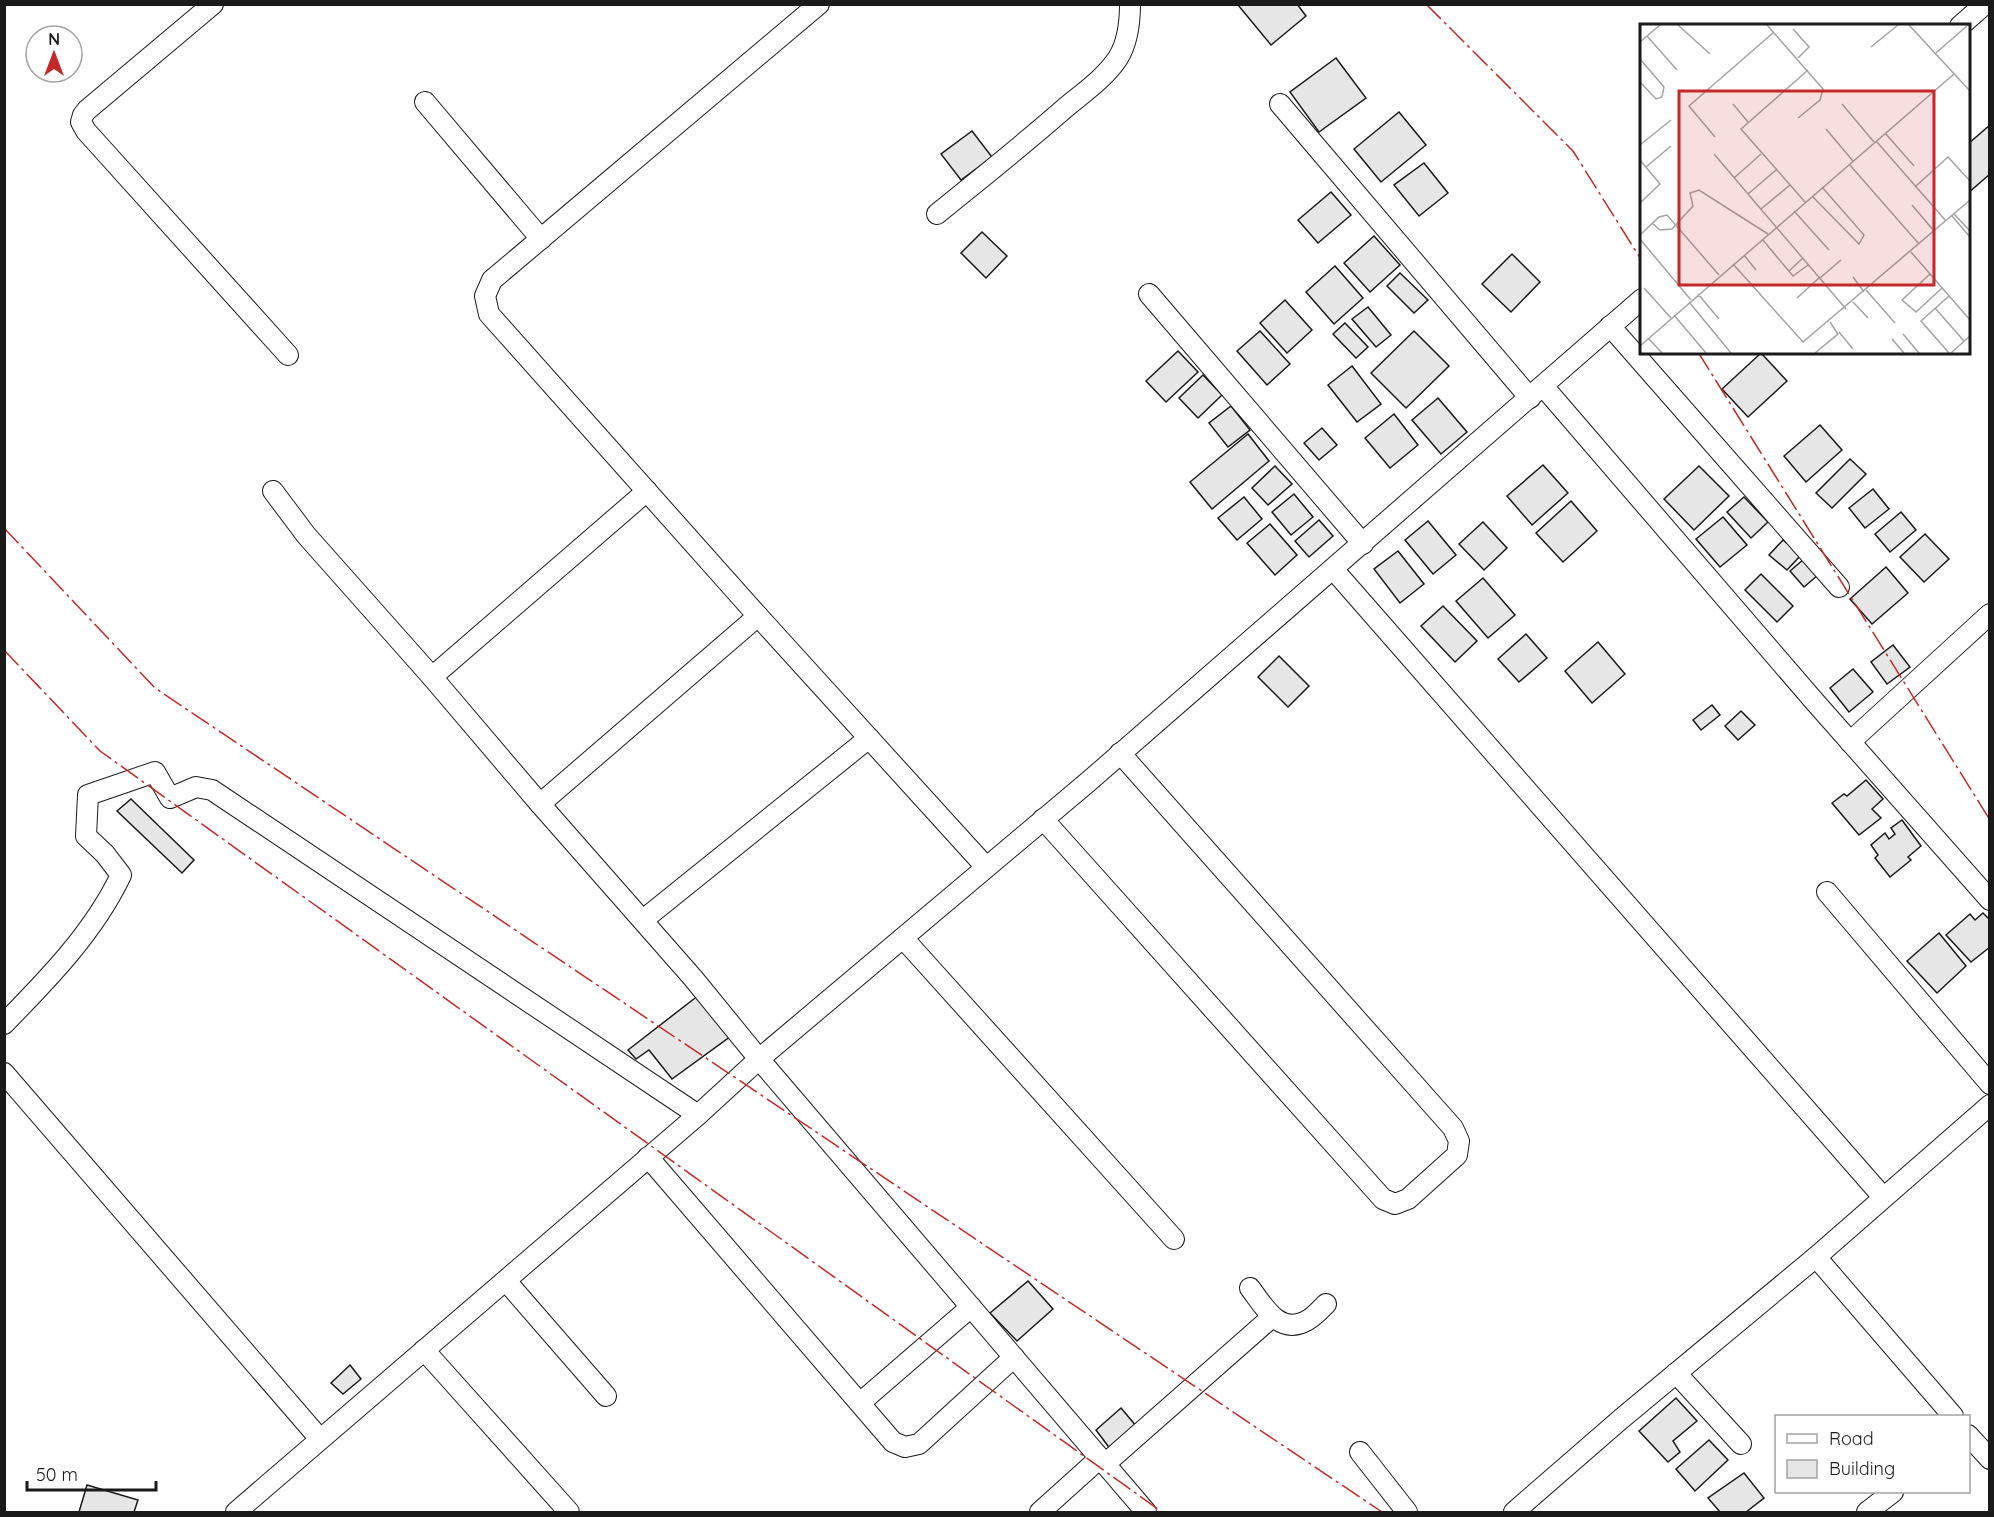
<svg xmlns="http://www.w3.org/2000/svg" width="1994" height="1517" viewBox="0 0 1994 1517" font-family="Quicksand,sans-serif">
	<rect width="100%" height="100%" fill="#fff"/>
	<!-- building -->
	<g fill="#e6e6e6" stroke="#1a1a1a" stroke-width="1.5">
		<path d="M1297,4L1306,16L1271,45L1238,5Z"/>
		<path d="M1336,58L1366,98L1319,132L1290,92Z"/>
		<path d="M1399,112L1426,145L1381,182L1354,149Z"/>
		<path d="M1990,125V174L1968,193V144Z"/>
		<path d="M972,131L992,157L961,180L941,154Z"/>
		<path d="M1424,163L1448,193L1419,216L1394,185Z"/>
		<path d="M1331,192L1351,215L1318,243L1298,220Z"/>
		<path d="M982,232L1007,256L986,278L961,253Z"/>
		<path d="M1374,236L1400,265L1370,292L1344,263Z"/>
		<path d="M1512,254L1540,282L1511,312L1482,284Z"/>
		<path d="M1335,266L1363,298L1334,324L1306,292Z"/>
		<path d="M1400,273L1428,300L1414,313L1387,286Z"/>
		<path d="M1285,300L1312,330L1287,353L1260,323Z"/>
		<path d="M1368,307L1391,335L1376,347L1352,319Z"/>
		<path d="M1345,323L1368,347L1356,358L1333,334Z"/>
		<path d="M1260,331L1290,364L1267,385L1237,351Z"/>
		<path d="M1414,331L1449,366L1406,408L1371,373Z"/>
		<path d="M1178,351L1198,372L1166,402L1146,381Z"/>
		<path d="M1761,353L1787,381L1748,417L1722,389Z"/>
		<path d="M1352,366L1381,404L1357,422L1328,385Z"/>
		<path d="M1203,375L1222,395L1198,418L1179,398Z"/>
		<path d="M1438,398L1467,432L1441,454L1412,420Z"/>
		<path d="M1231,406L1250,430L1228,447L1209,423Z"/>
		<path d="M1394,414L1418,445L1390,468L1365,438Z"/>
		<path d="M1820,425L1842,450L1806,482L1784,456Z"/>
		<path d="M1322,428L1337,445L1319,460L1304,443Z"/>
		<path d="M1248,434L1269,461L1212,509L1190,482Z"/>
		<path d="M1850,459L1866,474L1832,508L1816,493Z"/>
		<path d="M1543,465L1568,493L1532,525L1507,496Z"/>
		<path d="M1275,466L1292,484L1268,505L1252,488Z"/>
		<path d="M1699,466L1729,496L1694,530L1664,499Z"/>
		<path d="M1873,489L1889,509L1865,528L1849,508Z"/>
		<path d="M1294,494L1313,517L1291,535L1272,512Z"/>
		<path d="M1244,497L1262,519L1237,540L1218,518Z"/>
		<path d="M1744,497L1768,522L1751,538L1727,512Z"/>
		<path d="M1571,501L1597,531L1563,562L1536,533Z"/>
		<path d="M1901,512L1916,530L1890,552L1875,534Z"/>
		<path d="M1723,517L1747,545L1720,567L1696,539Z"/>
		<path d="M1319,520L1333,536L1309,557L1295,541Z"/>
		<path d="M1428,521L1456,555L1433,574L1405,540Z"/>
		<path d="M1483,522L1507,548L1484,570L1459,544Z"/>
		<path d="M1270,524L1297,555L1275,575L1247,543Z"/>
		<path d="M1925,534L1949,559L1924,582L1900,557Z"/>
		<path d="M1783,540L1801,555L1787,570L1769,555Z"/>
		<path d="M1398,551L1424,584L1400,603L1374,569Z"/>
		<path d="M1804,559L1818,575L1804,587L1790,571Z"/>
		<path d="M1886,567L1908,593L1872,624L1850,599Z"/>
		<path d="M1761,574L1793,606L1777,622L1745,590Z"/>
		<path d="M1483,578L1515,615L1488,638L1456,601Z"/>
		<path d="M1443,606L1477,641L1455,662L1421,626Z"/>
		<path d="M1526,634L1547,658L1519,682L1498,659Z"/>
		<path d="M1598,642L1625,674L1592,703L1565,671Z"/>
		<path d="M1893,645L1910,667L1887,684L1871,662Z"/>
		<path d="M1279,656L1309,686L1288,707L1258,677Z"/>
		<path d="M1853,669L1873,692L1849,712L1830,688Z"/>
		<path d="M1712,705L1720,715L1701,730L1693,720Z"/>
		<path d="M1741,711L1755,725L1738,740L1725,726Z"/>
		<path d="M1866,780L1883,799L1872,809L1881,818L1859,835L1832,803L1844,794L1847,796Z"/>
		<path d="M131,799L194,860L182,873L117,811Z"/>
		<path d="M1902,820L1921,846L1908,857L1911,860L1890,877L1875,858L1878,855L1871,845L1885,833L1889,839L1895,834L1891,828Z"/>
		<path d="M1983,913L1990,920V947L1971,962L1946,935L1970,914L1975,920Z"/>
		<path d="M1939,933L1966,966L1937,993L1907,961Z"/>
		<path d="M699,995L731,1036L672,1079L649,1050L636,1059L628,1050Z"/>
		<path d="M1028,1281L1053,1309L1017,1341L990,1313Z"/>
		<path d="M350,1365L361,1379L343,1394L331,1383Z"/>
		<path d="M1676,1398L1697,1421L1673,1441L1680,1452L1668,1462L1639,1431Z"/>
		<path d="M1121,1408L1137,1427L1111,1450L1096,1430Z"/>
		<path d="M1709,1440L1728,1460L1695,1491L1676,1469Z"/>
		<path d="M1744,1473L1764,1498L1746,1512H1720L1708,1498Z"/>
		<path d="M87,1485L138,1500L134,1512H79Z"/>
	</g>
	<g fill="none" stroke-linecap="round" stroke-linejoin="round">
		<defs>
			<g id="minor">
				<path d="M213,4L87,110L83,115L81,122L86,131L288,355"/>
				<path d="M819,4L492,280L485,296L489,314L758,616L986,867"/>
				<path d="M1960,26L1985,4"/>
				<path d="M425,102L541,239"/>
				<path d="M1280,104L1530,398"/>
				<path d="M937,214C980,179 1023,145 1065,108C1083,93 1105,78 1118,58C1128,42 1130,22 1130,4"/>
				<path d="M1149,294L1363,544"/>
				<path d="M1610,326L1839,587"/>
				<path d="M1543,386L1815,702L1990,900"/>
				<path d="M273,491L306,535L432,677L540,804L758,616"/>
				<path d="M1333,569L1883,1197"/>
				<path d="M432,677L647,491"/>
				<path d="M1850,742L1990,614"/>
				<path d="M540,804L693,978L759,1059L1146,1512"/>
				<path d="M1043,819L1383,1199L1395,1204L1408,1199L1457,1155L1459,1141L1453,1128L1120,753"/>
				<path d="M1827,892L1990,1084"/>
				<path d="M643,920L869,738"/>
				<path d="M903,938L1174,1239"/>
				<path d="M4,1024C48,979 94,932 121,875L105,854L86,836L88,795L155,772L170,798L196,787L212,790L698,1115"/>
				<path d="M4,1073L320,1439"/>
				<path d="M648,1157L893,1442L905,1447L919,1444L1014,1357"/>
				<path d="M1816,1257L1953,1416"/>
				<path d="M506,1281L606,1396"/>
				<path d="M1250,1288C1263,1305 1278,1334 1304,1322C1312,1319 1320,1310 1326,1304"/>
				<path d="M424,1350L569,1512"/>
				<path d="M1676,1373L1741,1444"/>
				<path d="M860,1403L971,1307"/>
				<path d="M1968,1435L1990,1459"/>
				<path d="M1360,1452L1407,1512"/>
				<path d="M1105,1464L1272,1317"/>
				<path d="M236,1512L698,1115L759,1059L1088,782L1642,299"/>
				<path d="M1040,1512L1100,1458"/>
				<path d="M1514,1512L1621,1419L1816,1257L1990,1105"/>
				<path d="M1867,1512L1893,1492"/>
			</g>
		</defs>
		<!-- minor casing -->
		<use href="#minor" stroke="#1a1a1a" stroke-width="22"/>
		<!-- minor -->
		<use href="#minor" stroke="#fff" stroke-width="20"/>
		<!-- power -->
		<g stroke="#c62828" stroke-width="1.5" stroke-dasharray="21 4.5 3 4.5" stroke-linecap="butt">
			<path d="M1426,4L1573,151L1642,261"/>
			<path d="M1698,352L1990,820"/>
			<path d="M4,528L155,688L1382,1512"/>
			<path d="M4,650L100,751L1162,1512"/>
		</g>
	</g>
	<!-- overview -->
	<g transform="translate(1640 24)">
		<rect width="330" height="330" fill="#fff"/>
		<path fill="none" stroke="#a3a3a3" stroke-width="1.5" d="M38,1L70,30M127,1L183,65L180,76L158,94M269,1L330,67M153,5L169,23L158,34M7,12L37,46M0,18L20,1M231,23L258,1M296,29L328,1M0,35L24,63L22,73L16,75L0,58M93,80L108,98M202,80L234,118M186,105L213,137M245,109L274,142M75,113L49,82L134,8M236,117L306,197M0,121L31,96M74,130L108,170L136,146M0,136L20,160L0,179M209,140L279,220M6,143L31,122M94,154L121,130M276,162L308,133L330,157M108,170L206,285M172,172L219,220L224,211L182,163M165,178L101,105L168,46M272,181L294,207M121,185L150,161M154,187L189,226M314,190L330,207M312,192L330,213M12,199L20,206L32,205L53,182L50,169L59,166L128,210M0,211L19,193L27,191L79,251M0,215L51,276M122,215L153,252L168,241M271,228L330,296M104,231L116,246M93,240L163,318L330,176M149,247L163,234M290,250L262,276L276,288L302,264M213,253L224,268M180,254L201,236M4,264L31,294M226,266L255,299M58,270L79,295M309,272L281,297L309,329M157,274L179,254M49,278L91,329M213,278L228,294M295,284L324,317M34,291L66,329M199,308L213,325M263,310L279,329M8,314L22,329M252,315L264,329M0,322L314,50M175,329L198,310L190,298M311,329L330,312"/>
		<path fill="#c62828" fill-opacity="0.15" stroke="#c62828" stroke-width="3" d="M39,67H294V261H39Z"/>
		<rect width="330" height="330" fill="none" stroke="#1a1a1a" stroke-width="3"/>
	</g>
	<!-- border -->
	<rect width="1994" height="1517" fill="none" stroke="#1a1a1a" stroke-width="12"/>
	<!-- legend -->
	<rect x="1775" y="1415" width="195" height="78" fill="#ffffff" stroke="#a3a3a3" stroke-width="1.5"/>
	<rect x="1787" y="1434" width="30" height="9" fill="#ffffff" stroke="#a3a3a3" stroke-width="1.5"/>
	<text x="1829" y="1445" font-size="18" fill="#1a1a1a">Road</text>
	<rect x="1787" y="1460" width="30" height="18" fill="#e6e6e6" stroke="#a3a3a3" stroke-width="1.5"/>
	<text x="1829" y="1475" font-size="18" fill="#1a1a1a">Building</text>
	<!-- north arrow -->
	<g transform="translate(54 54)"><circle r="28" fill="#ffffff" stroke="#a3a3a3" stroke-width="1.5"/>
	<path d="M0-4.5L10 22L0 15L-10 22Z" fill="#c62828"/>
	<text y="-9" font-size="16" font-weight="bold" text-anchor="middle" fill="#1a1a1a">N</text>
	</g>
	<!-- scale -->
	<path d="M27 1481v9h129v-9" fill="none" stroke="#1a1a1a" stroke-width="3"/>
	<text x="36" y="1481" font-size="18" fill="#1a1a1a" stroke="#ffffff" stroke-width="4.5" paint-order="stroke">50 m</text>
</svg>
